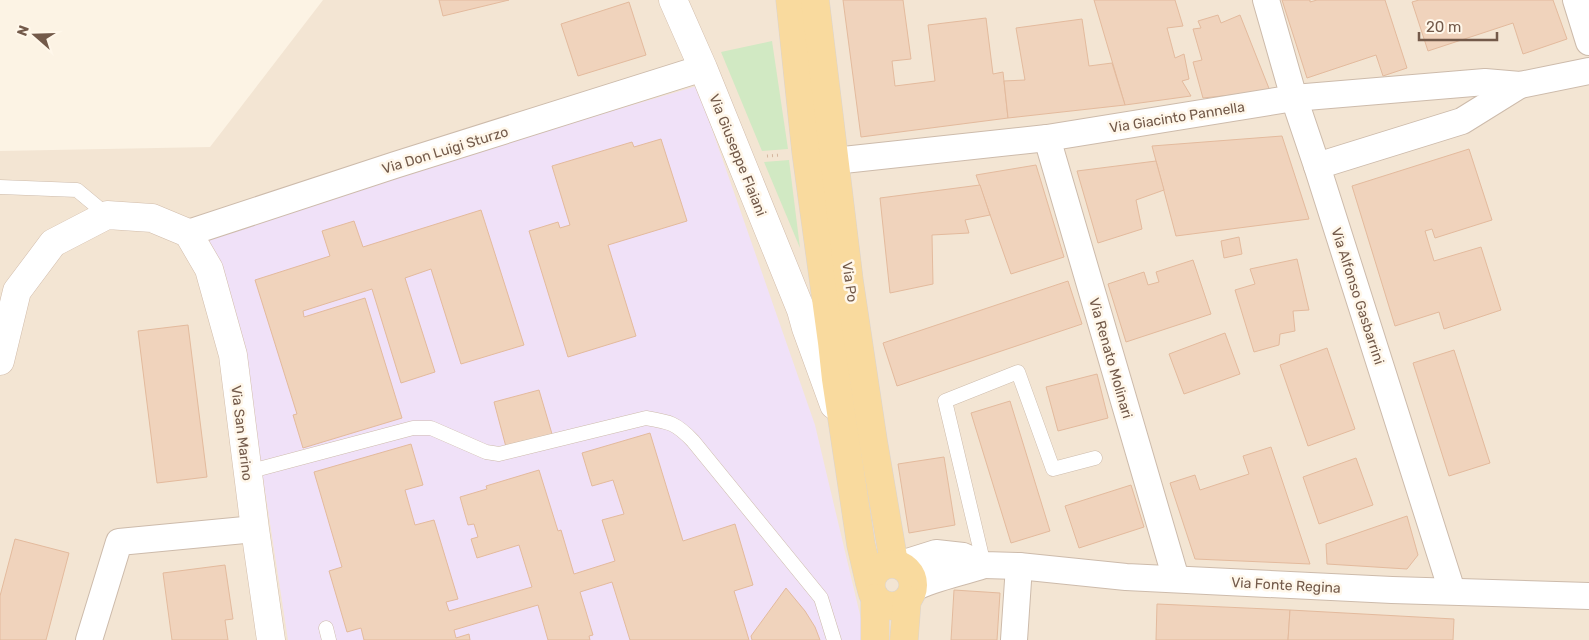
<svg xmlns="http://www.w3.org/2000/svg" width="1589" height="640" viewBox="0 0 1589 640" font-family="Rubik,sans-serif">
	<rect width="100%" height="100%" fill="#fcf3e4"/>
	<!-- residential -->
	<path fill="#f3e5d3" d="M323,0H1589V640H0V151L210,147Z"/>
	<!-- education -->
	<path fill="#f0e1f8" d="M697,86L815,425L866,640H288L243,348L205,238L496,145Z"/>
	<!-- green -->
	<g fill="#d1e9c3">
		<path d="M772,41L788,149L762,151L721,52Z"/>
		<path d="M789,160L800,248L764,162Z"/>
	</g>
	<!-- building -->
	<g fill="#f0d3bc" stroke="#e3ba9d">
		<path d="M439,0H509L443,16Z"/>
		<path d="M843,0H903L911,59L892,61L895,86L935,81L928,25L986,18L993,74L1003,72L1008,118L861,137Z"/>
		<path d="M1094,0H1175L1183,26L1167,28L1175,58L1184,54L1189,79L1182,81L1191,96L1125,105Z"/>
		<path d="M1282,0H1310V2L1317,0H1385L1407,68L1383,76L1376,55L1307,78Z"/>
		<path d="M1419,0H1553L1567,39L1523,54L1513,23L1428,51L1412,2Z"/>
		<path d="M629,2L646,55L578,76L561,24Z"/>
		<path d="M1218,15L1221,23L1240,15L1270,91L1203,98L1193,62L1202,60L1193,29L1201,28L1198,21Z"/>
		<path d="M1082,19L1089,66L1112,63L1125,105L1008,118L1004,81L1025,80L1016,28Z"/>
		<path d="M1282,136L1309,219L1176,236L1152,146Z"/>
		<path d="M661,139L687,221L608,245L636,336L568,357L529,231L558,222L560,228L570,225L552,166L632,142L634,147Z"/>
		<path d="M1469,149L1492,220L1435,238L1432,229L1425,231L1434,261L1481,247L1501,310L1444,329L1439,312L1395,326L1352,186Z"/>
		<path d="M1156,161L1164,190L1136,200L1142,229L1098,243L1077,171Z"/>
		<path d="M1036,165L1064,257L1011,274L976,175Z"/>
		<path d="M980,185L990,215L965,220L969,233L932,235L933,284L890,293L880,198Z"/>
		<path d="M481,210L524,345L461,364L431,269L405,278L435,372L401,383L372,289L303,311L304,317L365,298L402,418L303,448L293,415L297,414L255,280L330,256L322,231L354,221L363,247Z"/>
		<path d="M1239,237L1242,254L1224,258L1221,241Z"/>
		<path d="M1297,259L1309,310L1293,311L1295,331L1280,334L1279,345L1254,352L1235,290L1255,284L1250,269Z"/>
		<path d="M1193,260L1211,314L1126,342L1108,284L1144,272L1148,285L1159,282L1156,272Z"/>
		<path d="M1068,281L1082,324L897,386L883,343Z"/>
		<path d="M188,325L207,477L157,483L138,331Z"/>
		<path d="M1225,333L1240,374L1184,394L1169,354Z"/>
		<path d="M1327,348L1355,429L1308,446L1280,365Z"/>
		<path d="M1454,350L1490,463L1449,476L1413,363Z"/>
		<path d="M1097,374L1108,418L1058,431L1046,387Z"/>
		<path d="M539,390L552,434L506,447L494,402Z"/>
		<path d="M1010,401L1050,531L1011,543L971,413Z"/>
		<path d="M650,433L683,541L735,524L753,585L734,591L749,640H630L612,582L580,592L593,635L589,636L590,640H548L538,605L454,630L456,638L469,634L470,640H364L361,628L347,632L329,571L342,567L314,472L411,444L423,485L405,490L415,525L434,520L458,599L446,602L449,611L532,587L519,545L477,558L471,539L478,537L474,524L468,525L460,497L487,489L486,486L539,470L558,531L561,530L574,574L615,561L602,520L624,514L613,480L592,486L582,453Z"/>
		<path d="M1271,447L1310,564L1195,559L1170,483L1195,475L1200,490L1249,474L1243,456Z"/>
		<path d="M944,457L955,525L909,533L898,464Z"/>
		<path d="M1356,458L1373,505L1319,524L1303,477Z"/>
		<path d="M1131,485L1144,527L1079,548L1065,506Z"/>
		<path d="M1407,516L1418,555L1407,569L1327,564L1326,544Z"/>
		<path d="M15,539L69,553L46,640H0V596Z"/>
		<path d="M225,565L233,619L225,620L228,640H172L163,573Z"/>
		<path d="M786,588L805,611L815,627L820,640H752L751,636Z"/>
		<path d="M954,590L1000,593L997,640H951Z"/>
		<path d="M1157,604L1290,610L1288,640H1156Z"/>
		<path d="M1290,610L1454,619L1453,640H1288Z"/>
	</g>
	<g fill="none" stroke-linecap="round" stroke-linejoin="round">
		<defs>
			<g id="lane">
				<path d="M0,187L77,190L107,215"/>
				<path d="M247,472L413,428H431L486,452L499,454L646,418C670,422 676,423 693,441L821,598L834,640"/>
				<path d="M984,565L945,401L1018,372L1053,469L1095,458"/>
				<path d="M326,628L329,640"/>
			</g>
			<g id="street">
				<path d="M1266,0L1294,98L1317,166L1452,591"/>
				<path d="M1576,0L1589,42"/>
				<path d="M1047,138L1176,579"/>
				<path d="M834,161L1047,138L1294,98L1485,82L1520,85L1589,71"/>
				<path d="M1317,166L1462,121L1520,85"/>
				<path d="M188,233L395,165L703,68"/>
				<path d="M901,564L936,553L963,556L984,565L1019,566L1126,577L1392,590L1589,596"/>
				<path d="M914,588C936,577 961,573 984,565"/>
				<path d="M89,640L119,542L255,529"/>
				<path d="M1014,640L1019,566"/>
			</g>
			<g id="secondary">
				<path d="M673,0L703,68L801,310L806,328L834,405"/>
				<path d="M0,361L17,291L53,243L107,215L152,218L188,233L209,269L233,355L255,529L271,640"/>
			</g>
			<g id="primary">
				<path d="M790,0L806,152L832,342L836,379L861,545L870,584"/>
				<path d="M815,0L849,280L873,440L894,563"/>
				<circle cx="892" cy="585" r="21"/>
				<path d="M875,598V640"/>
				<path d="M904,640L907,600"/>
			</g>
		</defs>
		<!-- lane casing -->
		<use href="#lane" stroke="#cdbbab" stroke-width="15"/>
		<!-- street casing -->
		<use href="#street" stroke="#cdbbab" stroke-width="28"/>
		<!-- secondary casing -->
		<use href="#secondary" stroke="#d2bdab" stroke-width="29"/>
		<!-- primary casing -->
		<use href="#primary" stroke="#dbd4d0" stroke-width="29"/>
		<!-- path -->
		<path stroke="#d5b69f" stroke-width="3" stroke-dasharray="1 4" stroke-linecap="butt" d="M767,156L781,155"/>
		<!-- lane -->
		<use href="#lane" stroke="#fff" stroke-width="14"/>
		<!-- street -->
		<use href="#street" stroke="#fff" stroke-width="26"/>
		<!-- secondary -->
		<use href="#secondary" stroke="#fff" stroke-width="28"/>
		<!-- primary -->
		<use href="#primary" stroke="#f9da9e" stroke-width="28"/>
	</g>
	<g text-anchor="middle" stroke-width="5" stroke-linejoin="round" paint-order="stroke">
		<!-- street labels -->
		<g font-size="14" fill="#735a4a" stroke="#fff7ea">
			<text transform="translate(1177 117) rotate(-9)" y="5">Via Giacinto Pannella</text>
			<text transform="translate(445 150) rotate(-17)" y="5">Via Don Luigi Sturzo</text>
			<text transform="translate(738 155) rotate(68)" y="5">Via Giuseppe Flaiani</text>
			<text transform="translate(850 282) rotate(82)" y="5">Via Po</text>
			<text transform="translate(1358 296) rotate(72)" y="5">Via Alfonso Gasbarrini</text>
			<text transform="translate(1111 358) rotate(74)" y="5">Via Renato Molinari</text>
			<text transform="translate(242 433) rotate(83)" y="5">Via San Marino</text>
			<text transform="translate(1286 585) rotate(3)" y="5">Via Fonte Regina</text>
		</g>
	</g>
	<!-- north arrow -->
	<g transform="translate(35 35) rotate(290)" stroke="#fff7ea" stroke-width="4" paint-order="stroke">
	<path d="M0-4L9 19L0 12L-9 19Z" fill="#735a4a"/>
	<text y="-8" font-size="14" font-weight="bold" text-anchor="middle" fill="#735a4a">N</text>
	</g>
	<!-- scale -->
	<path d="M1419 32v8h78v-8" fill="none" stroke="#735a4a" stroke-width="2.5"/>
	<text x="1426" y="32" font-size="15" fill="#735a4a" stroke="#fff7ea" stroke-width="4" paint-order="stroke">20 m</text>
</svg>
